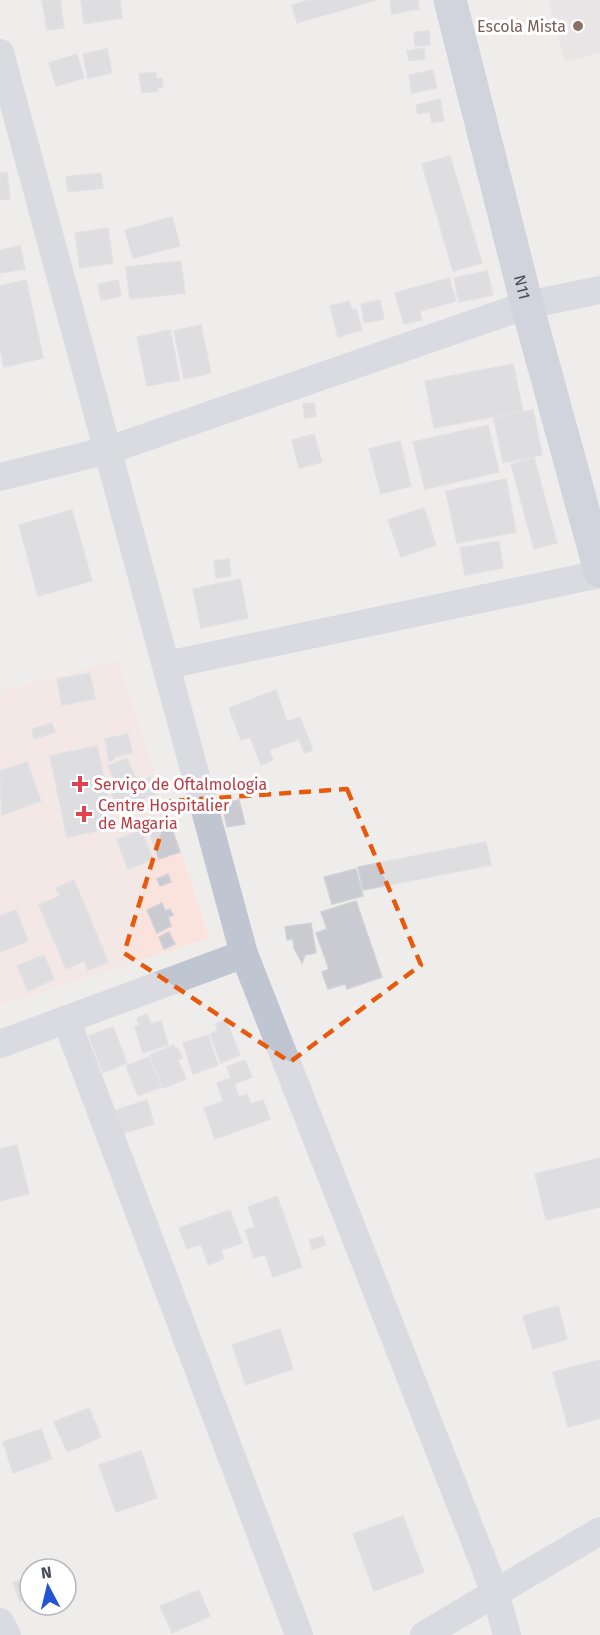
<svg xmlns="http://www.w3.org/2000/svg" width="600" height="1635" viewBox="0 0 600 1635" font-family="'Fira Sans',sans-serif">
	<rect width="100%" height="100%" fill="#efedec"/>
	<!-- education -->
	<path fill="#e0dedd" d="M548,0H600V53L565,62Z"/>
	<!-- medical -->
	<path fill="#f9e3dc" d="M119,660L209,938L0,1006V691Z"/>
	<!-- building -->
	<g fill="#cacad1" stroke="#d0d1d8" stroke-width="1.5">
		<path d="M42,0H60L64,28L47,30Z"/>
		<path d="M81,0H120L122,18L84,24Z"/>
		<path d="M310,0H376L297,23L292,5Z"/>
		<path d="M390,0H418L419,9L392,14Z"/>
		<path d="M429,31L430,45L415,46L414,32Z"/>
		<path d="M424,48L425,59L409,61L407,51Z"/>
		<path d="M107,49L112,73L88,78L83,54Z"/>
		<path d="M77,54L84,78L56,86L49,63Z"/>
		<path d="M433,70L437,88L412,93L409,75Z"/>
		<path d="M156,72V79L162,78L163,87L157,88L158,91L142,93L139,74Z"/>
		<path d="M440,99L444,121L432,123L430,112L418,114L416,105Z"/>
		<path d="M450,156L482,263L453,271L422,164Z"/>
		<path d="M7,172L10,199L0,200V173Z"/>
		<path d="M101,173L103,188L68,192L66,177Z"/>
		<path d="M172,217L180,246L133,258L125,230Z"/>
		<path d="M108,228L113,263L80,268L75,233Z"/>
		<path d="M20,246L25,269L0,273V250Z"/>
		<path d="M181,261L185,293L130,299L126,267Z"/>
		<path d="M487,271L493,295L459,302L454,278Z"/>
		<path d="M449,278L456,301L420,311L422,320L404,324L395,293Z"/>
		<path d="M26,280L43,358L4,367L0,348V286Z"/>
		<path d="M118,280L121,296L101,300L98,284Z"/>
		<path d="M380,300L384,319L364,323L361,304Z"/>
		<path d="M349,301L352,310L356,309L362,330L338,337L330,306Z"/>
		<path d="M201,325L211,373L184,379L174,331Z"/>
		<path d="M170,330L180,380L147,386L137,337Z"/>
		<path d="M513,364L523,411L434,428L425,381Z"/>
		<path d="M314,403L316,416L305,418L303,404Z"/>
		<path d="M533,410L542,455L503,463L494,418Z"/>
		<path d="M488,425L499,472L425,489L413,442Z"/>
		<path d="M314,434L322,462L299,468L292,440Z"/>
		<path d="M400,441L411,486L381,494L369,449Z"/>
		<path d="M534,458L557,543L534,549L511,464Z"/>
		<path d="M506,479L516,532L457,543L446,491Z"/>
		<path d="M424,508L436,545L401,557L388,520Z"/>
		<path d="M72,510L92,581L38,596L19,525Z"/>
		<path d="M499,541L503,568L465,575L460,548Z"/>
		<path d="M229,559L231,576L216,578L214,561Z"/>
		<path d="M240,579L248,618L201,628L193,589Z"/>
		<path d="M90,673L95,699L62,705L57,679Z"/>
		<path d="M276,690L287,722L300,717L313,750L304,753L299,739L269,750L273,760L261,765L250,737L241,740L229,708Z"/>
		<path d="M52,723L55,732L34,739L32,729Z"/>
		<path d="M128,734L132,753L114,757V760L109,761L105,739Z"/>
		<path d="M97,746L111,812L107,813L110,828L67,837L50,756Z"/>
		<path d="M127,758L138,783L150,777L157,793L118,810L111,793L119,790L108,766Z"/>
		<path d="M27,762L41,801L2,815L0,771Z"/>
		<path d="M239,800L245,824L227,827L222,804Z"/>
		<path d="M169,821L180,852L159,859L148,828Z"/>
		<path d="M141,830L153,859L128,869L117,840Z"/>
		<path d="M486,842L491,865L363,890L358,867Z"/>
		<path d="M356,869L363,896L332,904L324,877Z"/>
		<path d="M168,874L171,882L160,886L157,879Z"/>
		<path d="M74,880L108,962L88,970L84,961L66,969L39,905L60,896L56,888Z"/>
		<path d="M356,901L382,977L347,989L345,984L328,989L322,972L329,969L316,933L327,929L321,912Z"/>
		<path d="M162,903L165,911L170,909L173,915L168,917L171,926L157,933L147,910Z"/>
		<path d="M16,910L28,941L0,952V916Z"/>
		<path d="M311,923L316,953L305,955L302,963L294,948L293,939L287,940L285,927Z"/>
		<path d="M169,932L175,944L164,949L159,937Z"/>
		<path d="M44,955L54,979L28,991L17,966Z"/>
		<path d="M147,1014L151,1024L161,1021L168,1045L143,1053L135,1027L139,1025L137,1018Z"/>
		<path d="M226,1019L240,1055L221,1063L210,1034L218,1030L215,1024Z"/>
		<path d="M113,1027L127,1063L103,1073L89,1036Z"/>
		<path d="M208,1035L218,1065L193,1074L183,1043Z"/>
		<path d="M174,1045L175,1049L178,1048L182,1058L178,1060L186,1079L163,1088L150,1055Z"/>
		<path d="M149,1057L161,1087L138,1096L126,1066Z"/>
		<path d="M245,1060L252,1077L234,1084L239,1097L247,1094L251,1104L263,1100L270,1119L215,1139L204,1108L223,1101L217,1083L231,1078L227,1067Z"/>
		<path d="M147,1100L154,1124L120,1134L113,1111Z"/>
		<path d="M17,1145L29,1194L0,1201V1149Z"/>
		<path d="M600,1158V1207L546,1220L535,1174Z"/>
		<path d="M277,1196L302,1267L273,1277L265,1254L254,1258L245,1230L255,1227L248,1207Z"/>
		<path d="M230,1210L242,1243L221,1250L224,1259L208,1265L201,1244L187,1249L179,1228Z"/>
		<path d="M323,1236L326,1245L312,1250L309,1240Z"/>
		<path d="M558,1306L567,1339L533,1349L523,1316Z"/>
		<path d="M280,1329L293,1369L246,1385L232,1345Z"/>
		<path d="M600,1360V1418L568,1427L553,1372Z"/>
		<path d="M89,1408L101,1437L67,1452L54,1422Z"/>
		<path d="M41,1429L52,1459L13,1473L3,1442Z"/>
		<path d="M141,1451L157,1498L116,1512L99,1465Z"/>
		<path d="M403,1516L424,1572L374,1591L353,1534Z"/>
		<path d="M30,1576V1597L20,1601L13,1583Z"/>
		<path d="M199,1590L210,1616L172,1633L160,1606Z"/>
	</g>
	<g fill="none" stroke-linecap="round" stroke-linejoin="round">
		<!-- minor -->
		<g stroke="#c0c6d1" stroke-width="28">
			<path d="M0,53L244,954L495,1592L507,1635"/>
			<path d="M0,477L109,450L527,305L600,290"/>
			<path d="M167,665L600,574"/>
			<path d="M66,1019L299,1635"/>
			<path d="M0,1044L244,954"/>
			<path d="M0,1622L7,1635"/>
			<path d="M424,1635L600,1531"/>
		</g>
		<!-- primary -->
		<path stroke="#adb7ca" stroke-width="33" id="s1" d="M450,0L527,305L600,571"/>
	</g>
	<!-- marked area -->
	<path d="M0 0H600V1635H0ZM347,789L421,965L290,1062L124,953L171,801Z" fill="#efedec" fill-opacity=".55" fill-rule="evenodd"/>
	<path fill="none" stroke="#e8590c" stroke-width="4.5" stroke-dasharray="12 8" stroke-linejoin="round" d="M347,789L421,965L290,1062L124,953L171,801Z"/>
	<!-- markers -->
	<circle fill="#8d6e63" stroke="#fff" stroke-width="2" cx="578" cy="26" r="6"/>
	<g fill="#e0444e" stroke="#fff" stroke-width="2">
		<path d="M77 775h6v6h6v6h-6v6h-6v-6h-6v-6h6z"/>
		<path d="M81 805h6v6h6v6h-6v6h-6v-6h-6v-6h6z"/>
	</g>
	<g text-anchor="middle" stroke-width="6" stroke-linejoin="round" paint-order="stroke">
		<!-- education labels -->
		<g font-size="16" fill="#785e54" stroke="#fff" text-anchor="end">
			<text x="566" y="32">Escola Mista</text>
		</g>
		<!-- street labels -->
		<g font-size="16" fill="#464d58" stroke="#fff">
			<text dy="6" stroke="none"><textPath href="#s1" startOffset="296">N11</textPath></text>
		</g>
		<!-- health labels -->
		<g font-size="16" fill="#be3a42" stroke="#fff" text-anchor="start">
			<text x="94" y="790">Serviço de Oftalmologia</text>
			<text x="98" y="811">Centre Hospitalier<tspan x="98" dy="18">de Magaria</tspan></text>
		</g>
	</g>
	<!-- north arrow -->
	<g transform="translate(48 1587) rotate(353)"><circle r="28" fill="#ffffff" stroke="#b5b8bc" stroke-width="1.5"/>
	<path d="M0-4.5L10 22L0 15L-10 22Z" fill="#2355d2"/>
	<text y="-9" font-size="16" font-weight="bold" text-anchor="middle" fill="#464d58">N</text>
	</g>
</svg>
